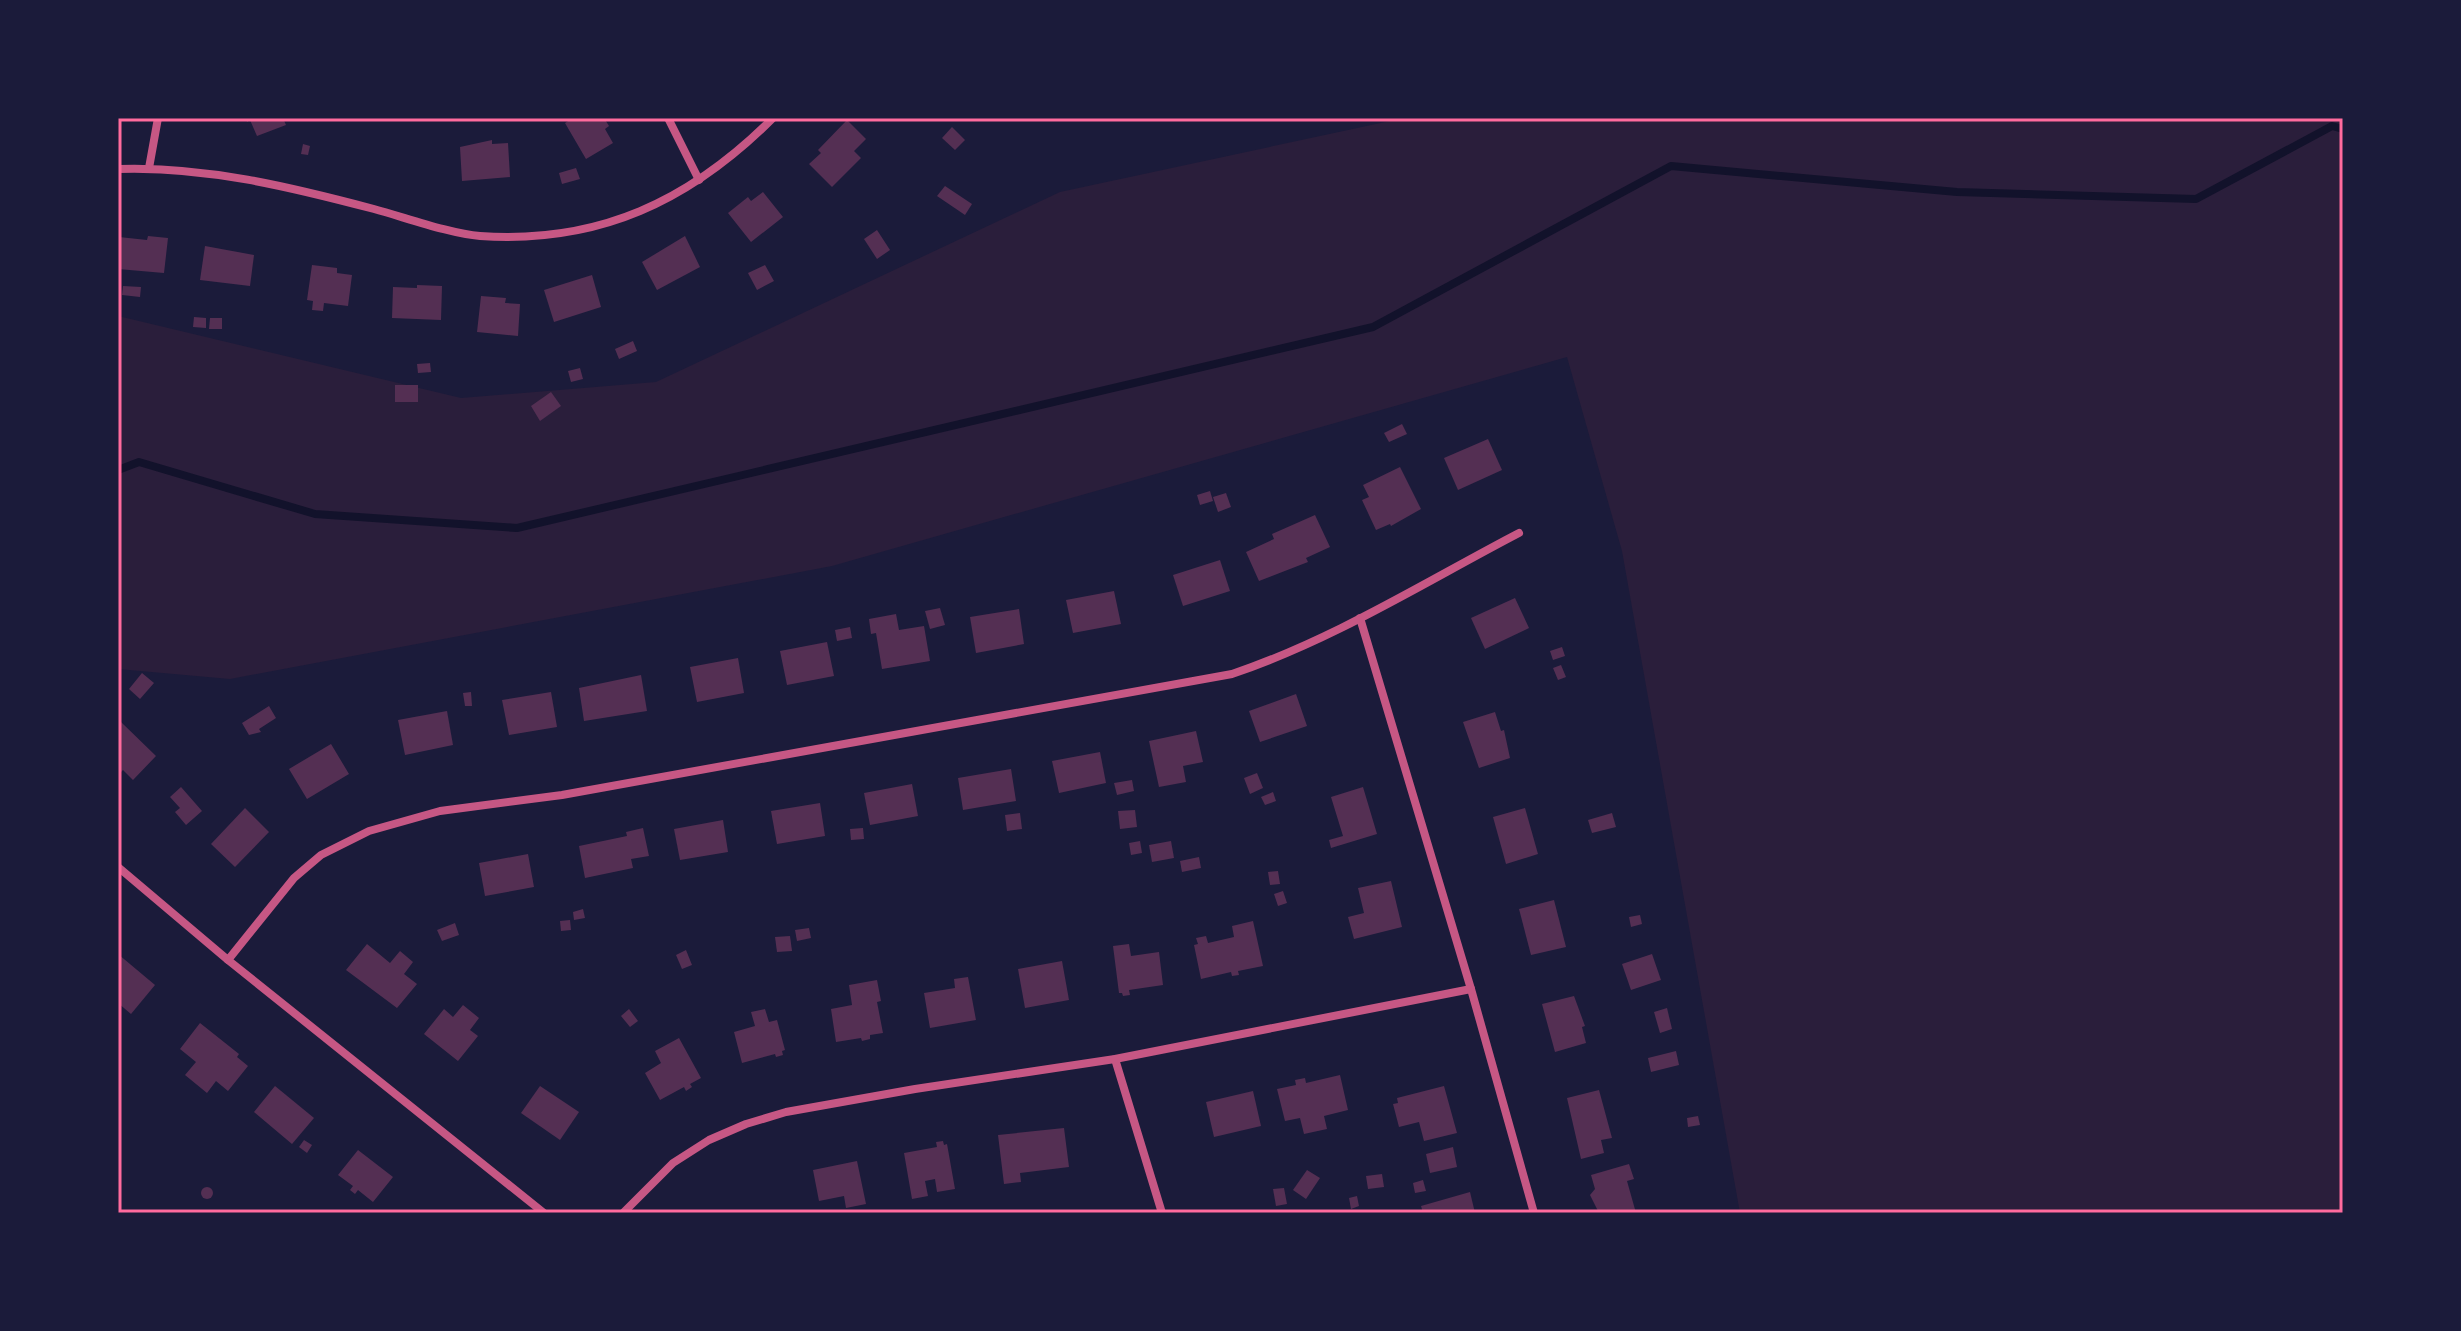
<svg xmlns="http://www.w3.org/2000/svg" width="2461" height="1331" viewBox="0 0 2461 1331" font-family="'Source Sans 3',sans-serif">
	<rect width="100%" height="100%" fill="#1b1b3a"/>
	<!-- green -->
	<path fill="#2a1e3b" d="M1404,118H2343V1213H1740L1622,551L1567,357L832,566L230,679L118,669V316L461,398L656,382L1060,192Z"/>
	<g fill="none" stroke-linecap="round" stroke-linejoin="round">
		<!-- stream -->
		<path stroke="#12122b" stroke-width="8" d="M118,470L139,462L315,514L517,528L1373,327L1671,166L1957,192L2196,199L2332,126L2343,129"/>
	</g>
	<!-- building -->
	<g fill="#542f53">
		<path d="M246,118H283L286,125L257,136L250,120L247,122Z"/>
		<path d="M573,118H604L609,126L605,129L613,143L586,159L565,123Z"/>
		<path d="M847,120L866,139L854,151L861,158L832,187L809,164L821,153L818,150Z"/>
		<path d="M952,127L965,140L955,150L942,138Z"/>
		<path d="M492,140V144L508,143L510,177L462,181L460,147Z"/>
		<path d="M303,144L310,146L308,155L301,154Z"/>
		<path d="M576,168L580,179L562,184L559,173Z"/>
		<path d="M945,186L972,204L965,215L937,196Z"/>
		<path d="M763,192L783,217L751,242L728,213L748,197L751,201Z"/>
		<path d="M877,230L890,250L877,259L864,239Z"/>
		<path d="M148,236L168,238L164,273L118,269L119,237L147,240Z"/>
		<path d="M685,236L700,267L657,290L642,262Z"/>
		<path d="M205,246L254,255L250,286L200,280Z"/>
		<path d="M312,265L337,268V273L352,275L348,306L324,303L323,311L312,310L313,301L307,300Z"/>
		<path d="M765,265L774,281L757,290L748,273Z"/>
		<path d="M592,275L601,307L554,322L544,290Z"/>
		<path d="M417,285L442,286L441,320L392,318L393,287L417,288Z"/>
		<path d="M123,286L141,287L140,297L122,295Z"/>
		<path d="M481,296L506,298L505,303L520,304L518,336L477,332Z"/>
		<path d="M194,317L206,318V328L193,327Z"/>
		<path d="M210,318H222V329H209Z"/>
		<path d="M633,341L637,351L619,359L615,349Z"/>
		<path d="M430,363L431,372L418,373L417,364Z"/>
		<path d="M580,368L583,379L571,382L568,371Z"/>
		<rect x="395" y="385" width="23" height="17"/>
		<path d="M551,392L561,406L540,421L531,406Z"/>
		<path d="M1402,424L1407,434L1389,442L1384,433Z"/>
		<path d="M1488,439L1502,470L1458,490L1444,458Z"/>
		<path d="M1400,467L1421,509L1391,526L1390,524L1376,530L1362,500L1369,497L1363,485Z"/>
		<path d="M1210,491L1213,501L1200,505L1197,495Z"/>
		<path d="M1226,493L1231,507L1218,512L1213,497Z"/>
		<path d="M1315,515L1330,547L1306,558L1308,562L1259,581L1246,552L1274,539L1272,534Z"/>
		<path d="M1220,560L1230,591L1183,606L1173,575Z"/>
		<path d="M1114,591L1121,624L1073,633L1066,600Z"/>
		<path d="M1515,598L1529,628L1485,649L1471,618Z"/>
		<path d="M940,608L945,625L930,629L925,611Z"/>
		<path d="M1019,609L1024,644L976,653L970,617Z"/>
		<path d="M896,614L899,630L924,626L930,661L882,669L876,633L871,634L869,619Z"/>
		<path d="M850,627L852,638L837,641L835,630Z"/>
		<path d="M827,642L834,676L787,685L780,651Z"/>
		<path d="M1562,647L1565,656L1553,660L1550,651Z"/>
		<path d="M738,658L744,693L697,702L690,667Z"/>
		<path d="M1561,665L1566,677L1558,680L1553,668Z"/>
		<path d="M142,673L154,683L140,699L129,689Z"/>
		<path d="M641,675L647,711L584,721L579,688Z"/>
		<path d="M471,692L472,706H465L463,693Z"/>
		<path d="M551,692L557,727L509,735L502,700Z"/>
		<path d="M1296,694L1307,726L1260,742L1249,711Z"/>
		<path d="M269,706L276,718L259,729L261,732L249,735L242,723Z"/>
		<path d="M447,711L453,745L405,755L398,720Z"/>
		<path d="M1495,712L1501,731L1504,730L1510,758L1479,768L1463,722Z"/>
		<path d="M121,722L156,756L133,780L123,770L120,773L118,771V726Z"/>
		<path d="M1196,731L1203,762L1183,766L1186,782L1159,787L1149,741Z"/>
		<path d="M331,744L349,774L307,799L289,769Z"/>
		<path d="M1100,752L1106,783L1059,793L1052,761Z"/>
		<path d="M1011,769L1016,801L963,810L958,778Z"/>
		<path d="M1257,773L1263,788L1250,794L1244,778Z"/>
		<path d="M1132,780L1134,791L1117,795L1114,783Z"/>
		<path d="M912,784L918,816L870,825L864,793Z"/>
		<path d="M181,787L202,811L186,825L175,812L180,808L170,797Z"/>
		<path d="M1363,787L1377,834L1331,848L1329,840L1343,836L1331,797Z"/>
		<path d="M1273,792L1276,801L1265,805L1261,797Z"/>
		<path d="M820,803L825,836L777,844L771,811Z"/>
		<path d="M245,808L269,832L235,867L211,844Z"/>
		<path d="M1525,808L1538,854L1506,864L1493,817Z"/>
		<path d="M1135,810L1137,827L1120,829L1118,811Z"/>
		<path d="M1020,813L1022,829L1007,831L1005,815Z"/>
		<path d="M1612,813L1616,827L1592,833L1588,820Z"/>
		<path d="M723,820L728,852L680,860L674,829Z"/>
		<path d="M643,828L649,856L631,859L633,868L585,878L579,846L627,836L626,832Z"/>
		<path d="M863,828L864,839L851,840L850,829Z"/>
		<path d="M1140,841L1142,853L1131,855L1129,843Z"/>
		<path d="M1171,841L1174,858L1152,862L1149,845Z"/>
		<path d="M528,854L534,887L485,896L479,863Z"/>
		<path d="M1199,857L1201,868L1182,872L1180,861Z"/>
		<path d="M1278,871L1280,884L1270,885L1268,872Z"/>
		<path d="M1391,881L1402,927L1354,939L1348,917L1364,913L1358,888Z"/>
		<path d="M1283,891L1287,903L1278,906L1274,894Z"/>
		<path d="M1554,900L1566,947L1531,955L1519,909Z"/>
		<path d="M583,909L585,918L574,920L573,912Z"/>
		<path d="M1640,915L1642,924L1631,927L1629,917Z"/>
		<path d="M570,920L571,930L561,931L560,921Z"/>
		<path d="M1253,921L1263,966L1238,971L1239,975L1232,976L1231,972L1201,979L1194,945L1198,944L1196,938L1206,936L1208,943L1234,937L1232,926Z"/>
		<path d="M455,923L459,935L442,941L437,930Z"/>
		<path d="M809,928L811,938L797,941L795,930Z"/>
		<path d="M790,936L792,951L777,952L775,937Z"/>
		<path d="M367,944L390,963L400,951L413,962L404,974L417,984L397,1008L346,970Z"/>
		<path d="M1129,944L1131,956L1159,952L1163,985L1129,990L1130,995L1123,996L1122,993H1119L1113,946Z"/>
		<path d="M686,950L692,965L682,969L676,955Z"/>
		<path d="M118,954L155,985L131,1014L118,1003Z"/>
		<path d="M1652,954L1661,980L1631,990L1622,964Z"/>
		<path d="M1062,961L1069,1000L1025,1008L1018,969Z"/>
		<path d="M968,977L976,1020L930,1028L924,993L955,988L954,979Z"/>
		<path d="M877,980L881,1001L877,1002L883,1033L870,1035V1039L862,1041L861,1038L836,1042L831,1009L852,1005L849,985Z"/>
		<path d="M1574,996L1585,1026L1582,1027L1586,1043L1555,1052L1542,1004Z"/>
		<path d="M463,1005L479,1018L470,1030L478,1036L458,1061L424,1034L444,1009L453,1017Z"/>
		<path d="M1667,1008L1672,1029L1660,1033L1654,1012Z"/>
		<path d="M629,1009L638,1021L630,1027L621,1016Z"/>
		<path d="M765,1009L769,1022L777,1020L785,1050L782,1051L783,1055L776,1057L775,1054L742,1063L734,1032L755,1026L751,1012Z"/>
		<path d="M200,1023L239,1054L237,1057L248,1066L228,1091L216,1081L207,1093L185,1075L196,1062L180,1049Z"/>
		<path d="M679,1038L701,1078L690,1084L692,1087L686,1091L684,1087L660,1100L645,1073L661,1063L655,1051Z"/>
		<path d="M1676,1051L1679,1065L1651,1072L1648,1058Z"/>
		<path d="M1340,1075L1348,1110L1324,1116L1327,1129L1304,1134L1300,1118L1285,1121L1277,1089L1296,1085L1295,1080L1305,1078L1306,1083Z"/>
		<path d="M275,1086L314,1118L292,1144L254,1112Z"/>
		<path d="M540,1086L579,1112L560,1140L521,1113Z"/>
		<path d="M1444,1086L1457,1133L1424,1141L1419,1122L1399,1127L1393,1104L1398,1103L1397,1098Z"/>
		<path d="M1599,1090L1612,1138L1601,1140L1604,1153L1581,1159L1567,1098Z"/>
		<path d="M1253,1091L1261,1126L1214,1137L1206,1102Z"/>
		<path d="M1698,1116L1700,1125L1688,1127L1687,1118Z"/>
		<path d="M1064,1128L1069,1167L1020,1173L1021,1182L1004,1184L998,1135Z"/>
		<path d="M304,1140L312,1145L307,1153L299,1147Z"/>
		<path d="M943,1141L944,1145L947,1144L955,1189L937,1192L935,1179L925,1181L928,1196L912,1199L904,1153L937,1147L936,1142Z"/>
		<path d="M1453,1147L1457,1167L1430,1173L1426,1154Z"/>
		<path d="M358,1150L393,1177L373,1202L358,1190L355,1194L350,1190L353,1186L338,1175Z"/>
		<path d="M857,1161L866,1204L846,1208L844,1196L819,1201L813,1170Z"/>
		<path d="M1629,1164L1634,1179L1627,1181L1636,1213H1599L1590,1195L1595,1189L1591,1175Z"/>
		<path d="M1307,1170L1320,1178L1306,1199L1293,1190Z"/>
		<path d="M1382,1174L1384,1187L1368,1189L1366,1176Z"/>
		<path d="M1423,1180L1426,1191L1415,1193L1413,1183Z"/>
		<circle cx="207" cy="1193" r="6"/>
		<path d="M1284,1188L1287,1204L1276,1206L1273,1189Z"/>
		<path d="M1470,1192L1475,1213H1423L1421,1206Z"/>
		<path d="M1357,1196L1359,1206L1351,1209L1349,1198Z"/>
	</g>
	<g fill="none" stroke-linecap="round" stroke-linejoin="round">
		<!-- minor -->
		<g stroke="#c65784" stroke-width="8">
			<path d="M668,118L699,180"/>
			<path d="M149,168L158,118"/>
			<path d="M118,169C205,166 291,187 374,209C404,217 451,234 480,236C599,244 690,201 773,118"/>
			<path d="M1360,618L1471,989L1534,1213"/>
			<path d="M118,867L228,960L544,1213"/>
			<path d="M228,960L294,878L321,855L369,831L440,811L562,795L1232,674C1333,640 1425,582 1519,533"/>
			<path d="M1115,1059L1162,1213"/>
			<path d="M623,1213L673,1163L709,1140L746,1124L786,1112L915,1089L1115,1059L1471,989"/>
		</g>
	</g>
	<!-- border -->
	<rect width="2461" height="1331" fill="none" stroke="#1b1b3a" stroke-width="240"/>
	<rect x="120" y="120" width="2221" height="1091" fill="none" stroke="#ff6b9d" stroke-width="3"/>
</svg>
